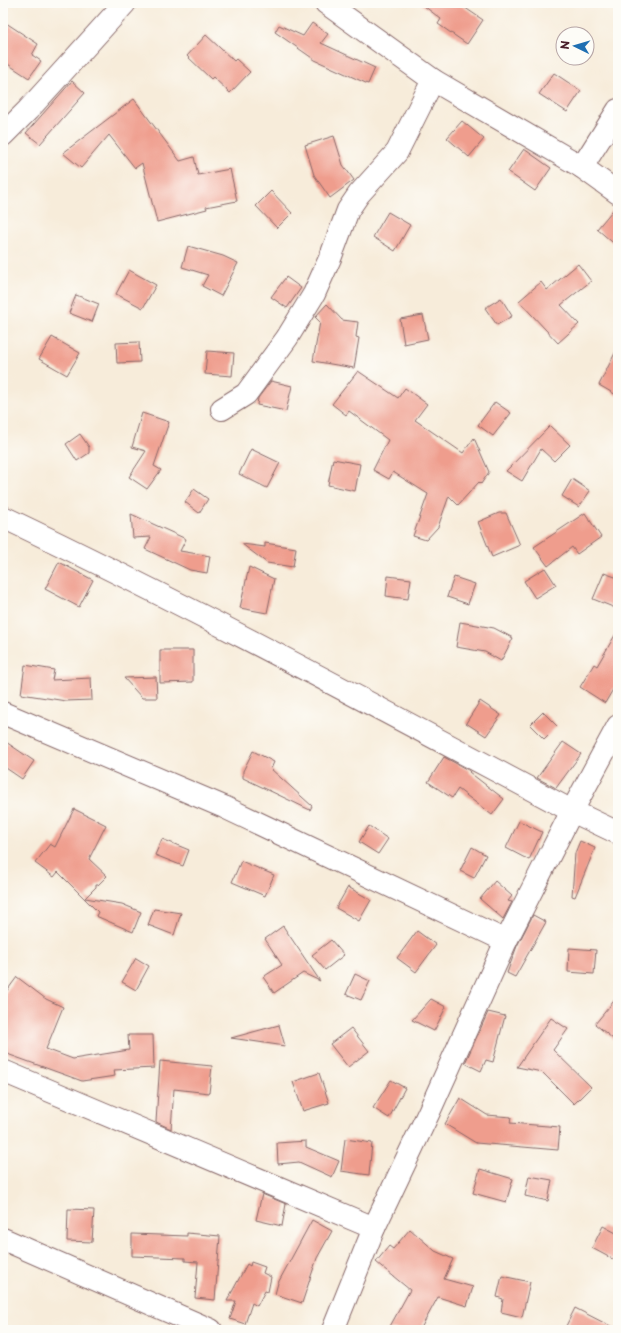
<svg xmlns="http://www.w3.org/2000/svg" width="621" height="1333" viewBox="0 0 621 1333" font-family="'Playpen Sans',sans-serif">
	<rect width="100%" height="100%" fill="#fdfcf7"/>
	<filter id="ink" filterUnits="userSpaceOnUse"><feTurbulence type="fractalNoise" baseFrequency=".025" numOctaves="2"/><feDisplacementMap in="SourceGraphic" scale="8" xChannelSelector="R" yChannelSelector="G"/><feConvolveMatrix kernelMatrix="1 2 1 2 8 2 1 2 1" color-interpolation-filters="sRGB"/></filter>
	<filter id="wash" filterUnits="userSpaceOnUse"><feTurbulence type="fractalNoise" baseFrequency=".012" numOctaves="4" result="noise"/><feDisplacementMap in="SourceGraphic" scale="16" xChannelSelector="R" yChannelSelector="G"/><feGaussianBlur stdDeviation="0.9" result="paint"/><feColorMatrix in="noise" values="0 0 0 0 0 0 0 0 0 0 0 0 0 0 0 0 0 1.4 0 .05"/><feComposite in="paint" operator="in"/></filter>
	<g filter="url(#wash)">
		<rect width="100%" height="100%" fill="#f7ecda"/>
		<g id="blocks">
			<!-- building -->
			<g fill="#ef9d8d">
				<path d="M420,3H458L483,20L467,44L438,24L441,19Z"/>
				<path d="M3,21L38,44L32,55L41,61L29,78L3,61Z"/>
				<path d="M312,23L328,34L321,43L375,68L368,84L315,60L275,32L279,25L303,36Z"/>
				<path d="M206,35L234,61L236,59L250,72L230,93L213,77L211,79L187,56Z"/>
				<path d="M554,73L581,91L567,112L539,94Z"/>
				<path d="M72,81L85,93L40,144L26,133Z"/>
				<path d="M134,99L180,161L194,157L198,175L230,169L237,201L206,207L207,209L157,222L142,163L135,168L109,135L81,168L63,153Z"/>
				<path d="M462,121L484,139L469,157L447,138Z"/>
				<path d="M334,136L343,165L354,180L330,198L314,175L305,145Z"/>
				<path d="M524,149L551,168L535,191L508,172Z"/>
				<path d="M271,191L292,213L277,228L256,206Z"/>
				<path d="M617,205H618V247L597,229Z"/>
				<path d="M388,212L410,225L395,251L373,237Z"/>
				<path d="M188,246L223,256L238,263L221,296L202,286L208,275L182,267Z"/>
				<path d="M578,264L591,281L561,305L579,324L558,343L519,301L541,282L547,290Z"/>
				<path d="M129,270L156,285L143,308L116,294Z"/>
				<path d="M286,277L301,288L287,308L271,297Z"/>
				<path d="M76,295L99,304L92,322L69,313Z"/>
				<path d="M501,298L512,316L497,325L485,308Z"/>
				<path d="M327,304L342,320L358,322L356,337L359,338L354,368L313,361L320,322L315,317Z"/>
				<path d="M423,315L428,339L404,344L400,319Z"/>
				<path d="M52,337L80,353L67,375L39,359Z"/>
				<path d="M139,342L140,362L117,363L116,343Z"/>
				<path d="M618,347V396L599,385Z"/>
				<path d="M207,351L234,353L232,376L205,374Z"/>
				<path d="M358,371L398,398L405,388L427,404L415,420L463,453L474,438L489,472L481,484L479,482L458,505L449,496L438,527L426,540L413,536L428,494L393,472L389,479L373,470L388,440L349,411L346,415L332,404Z"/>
				<path d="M271,381L292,386L286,411L257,405L258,398Z"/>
				<path d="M495,402L511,413L493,436L478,425Z"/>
				<path d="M142,413L169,422L154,466L161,470L147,489L129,477L146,451L132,447Z"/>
				<path d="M550,426L570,445L554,461L541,449L522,481L506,471Z"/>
				<path d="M80,434L89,447V453L77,461L66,444Z"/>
				<path d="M251,449L280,463L267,488L239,474Z"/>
				<path d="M333,459L360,464L355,491L328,485Z"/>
				<path d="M572,479L590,491L579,507L562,496Z"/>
				<path d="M194,489L208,499L199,513L185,502Z"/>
				<path d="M499,513H506L520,545L492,557L478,522Z"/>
				<path d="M585,513L601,537L577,554L572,547L548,566L534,547Z"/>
				<path d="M131,514L186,539L180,551L210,556L207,573L190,570L145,549L151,537L133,538Z"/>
				<path d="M265,543L296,548L293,567L267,563L242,544L265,547Z"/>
				<path d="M59,562L93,580L79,607L45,589Z"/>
				<path d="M249,567L274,579L267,613L240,608Z"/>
				<path d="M545,568L556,585L535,598L524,581Z"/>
				<path d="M604,573L618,578V609L593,599Z"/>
				<path d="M388,576L411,579L408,599L386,596Z"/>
				<path d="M454,577L475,584L468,604L447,597Z"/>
				<path d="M460,622L494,628L513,638L501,661L485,652L456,647Z"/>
				<path d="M618,630V681L605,703L580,687L594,664L597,666Z"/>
				<path d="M160,650H193V682L160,683Z"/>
				<path d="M25,665L54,670L52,680L91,678L92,700L66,701L21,694Z"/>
				<path d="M156,677L157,698H142L124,678Z"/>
				<path d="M480,701L501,715L486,736L466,723Z"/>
				<path d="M543,712L557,726L544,739L530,725Z"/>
				<path d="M3,740L34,761L22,779L3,766Z"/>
				<path d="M563,742L581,754L556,788L537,778Z"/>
				<path d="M253,751L274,762L271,769L312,806L310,810L243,778V771Z"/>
				<path d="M444,757L470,771L469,772L504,799L492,815L458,789L452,798L428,782Z"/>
				<path d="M74,809L106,825L89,859L107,876L98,885H96V887L85,898L122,904L141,912L133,932L96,916L98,912L58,872L54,877L35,863L50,844L55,847Z"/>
				<path d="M519,821L542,832L529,860L506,848Z"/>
				<path d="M369,826L388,839L378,854L359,842Z"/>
				<path d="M162,839L189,850L183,866L155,855Z"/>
				<path d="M580,841L595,848L575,897L572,896L575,853Z"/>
				<path d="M472,847L486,855L474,878L460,871Z"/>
				<path d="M241,861L274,875L265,896L232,882Z"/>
				<path d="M495,881L512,896L508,901L512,902L503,919L480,899Z"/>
				<path d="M348,887L371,900L359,921L336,908Z"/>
				<path d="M154,909L181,913L174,935L148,925Z"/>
				<path d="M533,915L546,922L515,977L507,973L517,946Z"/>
				<path d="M283,926L320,981L303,973L274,993L263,977L282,965L265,939Z"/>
				<path d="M417,931L436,945L416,972L397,958Z"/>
				<path d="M331,940L344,955L325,970L312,955Z"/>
				<path d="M569,948L596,950L594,974L568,972Z"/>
				<path d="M136,958L149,966L136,990L122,982Z"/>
				<path d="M355,974L370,981L361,1000L346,994Z"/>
				<path d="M17,977L46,999L63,1007L46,1049L73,1059L129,1050L128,1035H153L154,1068L114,1070L115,1076L82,1081L10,1055L3,1050V996Z"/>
				<path d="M618,996V1043L595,1024Z"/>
				<path d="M431,999L446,1007L434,1031L412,1020Z"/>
				<path d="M488,1012L505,1016L493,1062L486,1060L481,1071L465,1063Z"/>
				<path d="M551,1018L568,1029L553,1050L591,1087L574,1104L542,1072L517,1067Z"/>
				<path d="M279,1025L285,1046L231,1038Z"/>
				<path d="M351,1028L369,1051L348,1067L330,1044Z"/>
				<path d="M160,1061L212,1066L209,1093L174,1089L171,1129L156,1122Z"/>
				<path d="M319,1073L329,1103L303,1111L293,1082Z"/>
				<path d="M391,1080L405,1088L389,1118L373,1108Z"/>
				<path d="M460,1098L487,1115L511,1117L510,1123L560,1127L558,1150L476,1143L445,1124Z"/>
				<path d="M345,1139L372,1143L369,1175L341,1171Z"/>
				<path d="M306,1141V1147L339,1161L332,1177L299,1162L278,1164L277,1143Z"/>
				<path d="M480,1169L513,1179L506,1202L473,1193Z"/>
				<path d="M529,1176L552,1180L548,1201L525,1196Z"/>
				<path d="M262,1194L286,1204L282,1226L256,1220Z"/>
				<path d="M68,1209L94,1210L92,1242L67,1241Z"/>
				<path d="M312,1220L332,1231L317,1258L302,1303L275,1294L278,1283Z"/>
				<path d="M603,1226L618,1234V1262L592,1248Z"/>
				<path d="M410,1229L435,1251L453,1259L444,1279L473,1287L467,1306L438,1297L420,1330H388L410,1290L376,1262L389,1246L393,1249Z"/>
				<path d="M187,1233L220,1236L215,1300L195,1298L198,1262L185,1261V1258L132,1256V1234L187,1236Z"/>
				<path d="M251,1262L265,1267L263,1273L271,1277L268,1292L265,1291L257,1306L252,1303L245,1324L230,1319L236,1301H227L247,1264L250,1266Z"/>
				<path d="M502,1276L530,1282L522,1317L501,1312L503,1299L497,1297Z"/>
				<path d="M575,1308L618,1330H564Z"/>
			</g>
		</g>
	</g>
	<g filter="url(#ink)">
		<use href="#blocks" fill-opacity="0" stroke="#876768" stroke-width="1"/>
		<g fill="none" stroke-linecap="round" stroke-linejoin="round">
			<defs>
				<g id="minor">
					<path d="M326,3L433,80L582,167L618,193"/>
					<path d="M3,135L28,110L125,3"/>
					<path d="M582,167L618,110"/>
					<path d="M222,409L246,394L287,338L314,294L331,256L348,210L359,194L397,152L433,80"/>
					<path d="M3,517C196,609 384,711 572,811L618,833"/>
					<path d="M3,713L224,807L506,941"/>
					<path d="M3,1071L374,1228"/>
					<path d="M3,1239L211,1330"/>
					<path d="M333,1330L374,1228L429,1112L506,941L572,811L618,726"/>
				</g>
			</defs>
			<!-- minor casing -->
			<use href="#minor" stroke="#876768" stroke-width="24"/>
			<!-- minor -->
			<use href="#minor" stroke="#fff" stroke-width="22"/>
		</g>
	</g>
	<!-- margin -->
	<rect width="621" height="1333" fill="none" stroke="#fdfcf7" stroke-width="16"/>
	<!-- north arrow -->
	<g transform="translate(575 46) rotate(275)"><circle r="19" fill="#fdfcf7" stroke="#b5a4a5"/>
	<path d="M0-3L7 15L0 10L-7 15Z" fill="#1f6fb2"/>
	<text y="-6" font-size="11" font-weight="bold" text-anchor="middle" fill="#4a1f2b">N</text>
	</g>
</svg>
